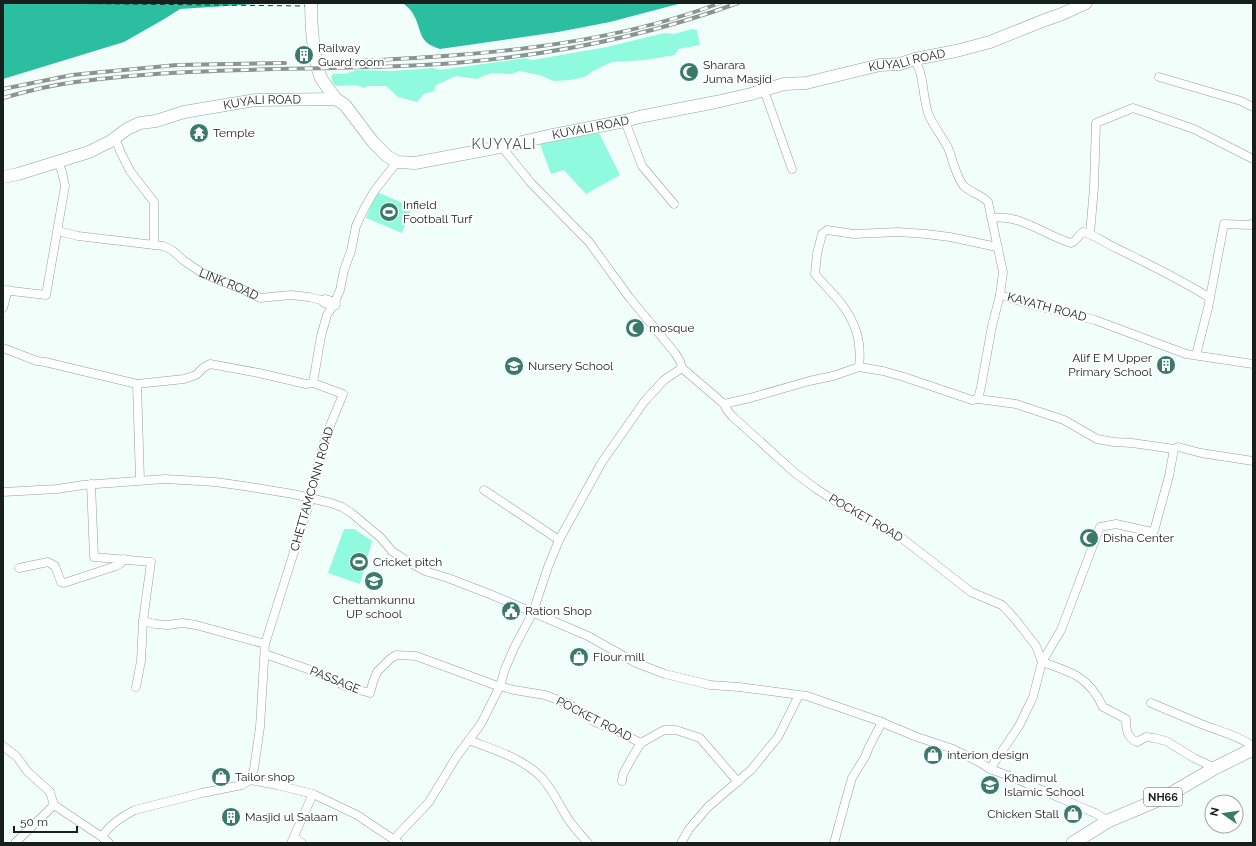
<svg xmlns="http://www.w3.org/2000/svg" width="1256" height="846" viewBox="0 0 1256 846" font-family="Raleway,sans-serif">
	<rect width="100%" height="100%" fill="#f1fefa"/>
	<!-- green -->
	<g fill="#90fade">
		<path d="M692,29L697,30L700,45L678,49L675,55L645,60L612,62L593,71L585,77L570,80L554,81L539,75L519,71L512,74L494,73L485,75L477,79L456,76L436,85L434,91L424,94L417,102L398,97L386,86H367L364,88L356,85L336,86L333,83L331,77L333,74H345L357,70L392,71L433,68L440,70L526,58L531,60L538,59L607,47L664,33L674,34Z"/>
		<path d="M599,133L620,175L586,194L564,170L551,174L540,144Z"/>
		<path d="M377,192L412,207L402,233L366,218Z"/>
		<path d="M344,529H354L372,541L360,584L328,573Z"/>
	</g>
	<!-- water -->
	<g fill="#2cbea0">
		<path d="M3,3H272L180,9L166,18L124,42L3,79Z"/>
		<path d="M403,3H682L610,22L558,32L440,49C416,42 423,29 412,12C410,9 406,6 403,3Z"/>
	</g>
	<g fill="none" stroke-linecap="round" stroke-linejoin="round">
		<!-- ferry -->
		<g stroke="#1f3630" stroke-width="1" stroke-dasharray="5 4" stroke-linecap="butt">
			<path d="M34,3L305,6"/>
			<path d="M316,4L323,3"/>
		</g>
		<defs>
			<g id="street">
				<path d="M915,59C917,65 920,70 921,76C924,88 924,101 928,113C933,126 942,136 948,148C953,160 955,174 963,185C970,193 981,194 988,202L1003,272L1000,295L1029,304L1095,320L1186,354L1253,364"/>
				<path d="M1159,77L1241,101L1253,107"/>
				<path d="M764,90L792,169"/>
				<path d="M625,121L642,166L674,204"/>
				<path d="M115,138L121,153L130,171L154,202V245"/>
				<path d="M992,218C1021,214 1044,235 1071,243C1077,241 1078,235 1083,232C1095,235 1105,243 1116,248C1148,264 1180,279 1210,298"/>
				<path id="s1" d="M58,231L78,236L163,246L172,250L183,260L202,273L242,289L260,298L291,295L309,297L325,301"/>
				<path d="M1090,234L1094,187L1096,123L1133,108L1194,129L1253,159"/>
				<path d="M3,290L46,295L65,186L62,172L58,162"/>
				<path d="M3,308L8,290"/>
				<path d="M3,348L37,361L45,362L137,384L140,480"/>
				<path d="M1196,355L1208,308L1224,224L1250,225L1253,223"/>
				<path d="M859,367C862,342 856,322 840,302C832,292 823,284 815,274L817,254L822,234L827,230L854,234L898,232L926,234L950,237L997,247"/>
				<path d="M682,368L724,404L750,398L809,381L833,376L859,367L883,371L904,377L972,400L978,399L981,387L992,326L1000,295"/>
				<path d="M137,384L184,379L196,375L203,368L210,364L259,373L306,384L313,383"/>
				<path d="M978,399L1016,404L1064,420L1097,439L1114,442L1132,443L1174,449L1178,447L1201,453L1253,461"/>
				<path d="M724,404L727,410L732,416L795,473L815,488L841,505L866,517L903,539L971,592L1002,605L1015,619L1036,646L1042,662C1072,672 1089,677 1103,707L1126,719C1126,729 1127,738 1137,742L1146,737L1154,738L1166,741L1194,758L1215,768"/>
				<path d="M91,484L94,557L151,562L143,621L141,661L136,687"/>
				<path d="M484,490L559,540"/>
				<path d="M3,492L57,489L83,485L165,479L215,482L244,486L293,494L331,503L342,507L350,512L380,537L392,551L407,561L425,571L448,578L492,595L588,636L636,663L665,674L710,685L739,687L807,696L882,722L888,725L917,737L953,749L979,762L990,769L1012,777L1083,808L1095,813L1108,821"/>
				<path d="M19,568L48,562L55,566L61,582L64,583L116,566L121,563L124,559"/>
				<path d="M143,621L155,624L168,625L182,623L196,625L265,644"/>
				<path d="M265,654L319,673L345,686L370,693L373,682L377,672L390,659L396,655L416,656L495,685L514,690L545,695L569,704L595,722L615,730L641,743"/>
				<path d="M1151,703C1168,710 1184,717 1201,724C1219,731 1237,735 1253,746"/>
				<path d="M469,740C494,750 523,758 542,778C552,789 558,802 565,814C571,825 580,834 588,843"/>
				<path d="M3,746L17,757L27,771L50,792L54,805"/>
				<path d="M990,769L1019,726L1033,697L1042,662L1061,630L1100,527L1116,524L1152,532L1154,531L1169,476L1174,449"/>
				<path d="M250,780L254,769L260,727L265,644L311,498C315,473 321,449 330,426C334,415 339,405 343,394L313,383L321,336L327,315L334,304L340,290L344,270L351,251L356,226L364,209L375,190L397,162"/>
				<path d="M622,781L623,774L634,754L641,743L664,730H676L700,738L738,782"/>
				<path d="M102,837C109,825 123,816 135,810L202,793L242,785L250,780L277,785L313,794L357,815L399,843"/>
				<path d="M294,837L302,843"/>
				<path d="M394,839L429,802L457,756L481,724L500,686L505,669L514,648L533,612L548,567L559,540L602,462L644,402L664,380L682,368L680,361L675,353L629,297L589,242L531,183L501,146"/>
				<path d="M15,843L54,805L102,837L109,843"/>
				<path d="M291,843L313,794"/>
				<path d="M681,843L689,829L708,807L751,770L778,737L799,695"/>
				<path d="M834,843L846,799L852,778L865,757L869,747L882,722"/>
			</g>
			<g id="secondary">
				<path d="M311,3C311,23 313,60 321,78C325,85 331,92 336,99"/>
				<path id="s2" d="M3,177L18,174L89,152L111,141L127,129L140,123L156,121L184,112L256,100L336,99L345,105L373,142L387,156L397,162L415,163L495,148L548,136L625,121L639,117L716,102L751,94L784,84L806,83L880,65L900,64L915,59L956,51L990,42L1045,20L1062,14L1086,3"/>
				<path d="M325,301L334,304"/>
			</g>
			<path id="primary" d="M1073,843L1108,821L1165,797L1215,768L1253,749"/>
		</defs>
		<!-- street casing -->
		<use href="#street" stroke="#8ea39c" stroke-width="9"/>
		<!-- secondary casing -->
		<use href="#secondary" stroke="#8ea39c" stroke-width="13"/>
		<!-- primary casing -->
		<use href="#primary" stroke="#8ea39c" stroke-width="14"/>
		<!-- street -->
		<use href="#street" stroke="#fff" stroke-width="8"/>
		<!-- secondary -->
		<use href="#secondary" stroke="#fff" stroke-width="12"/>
		<!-- primary -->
		<use href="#primary" stroke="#fff" stroke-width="13"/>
		<defs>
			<g id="rail">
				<path d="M337,62C466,56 598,49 720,3"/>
				<path d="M3,89L72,75L113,71L177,65L285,63"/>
				<path d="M3,98C27,91 52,85 76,82C191,66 308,71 423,65C531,59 637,40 738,3"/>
			</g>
		</defs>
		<!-- rail casing -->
		<use href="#rail" stroke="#8a9592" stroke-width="4"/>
		<!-- rail -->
		<use href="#rail" stroke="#fff" stroke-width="2.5" stroke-dasharray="8" stroke-linecap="butt"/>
	</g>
	<!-- icons -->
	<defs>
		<symbol id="building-disc" viewBox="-11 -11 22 22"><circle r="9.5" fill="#397a6a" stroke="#fff"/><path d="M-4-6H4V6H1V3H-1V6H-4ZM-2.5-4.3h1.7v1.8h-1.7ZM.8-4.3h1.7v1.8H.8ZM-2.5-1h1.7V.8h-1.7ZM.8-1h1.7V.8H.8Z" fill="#fff"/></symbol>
		<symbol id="mosque-disc" viewBox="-11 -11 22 22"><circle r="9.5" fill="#397a6a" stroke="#fff"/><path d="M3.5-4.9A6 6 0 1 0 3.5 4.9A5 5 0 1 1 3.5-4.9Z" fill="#fff"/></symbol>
		<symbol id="temple-disc" viewBox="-11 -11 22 22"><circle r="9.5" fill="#397a6a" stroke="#fff"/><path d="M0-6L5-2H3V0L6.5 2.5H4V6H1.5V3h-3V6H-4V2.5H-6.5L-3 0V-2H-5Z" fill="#fff"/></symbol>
		<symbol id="stadium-disc" viewBox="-11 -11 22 22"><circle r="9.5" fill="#397a6a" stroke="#fff"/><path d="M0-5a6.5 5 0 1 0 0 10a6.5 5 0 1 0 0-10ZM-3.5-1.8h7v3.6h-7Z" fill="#fff"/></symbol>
		<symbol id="school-disc" viewBox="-11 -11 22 22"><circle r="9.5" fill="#397a6a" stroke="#fff"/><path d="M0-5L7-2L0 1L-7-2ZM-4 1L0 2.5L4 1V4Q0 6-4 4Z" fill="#fff"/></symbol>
		<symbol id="civic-disc" viewBox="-11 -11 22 22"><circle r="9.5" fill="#397a6a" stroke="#fff"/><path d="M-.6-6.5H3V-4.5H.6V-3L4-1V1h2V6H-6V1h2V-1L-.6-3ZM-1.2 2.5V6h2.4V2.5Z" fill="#fff"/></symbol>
		<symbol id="shop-disc" viewBox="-11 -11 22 22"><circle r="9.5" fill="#397a6a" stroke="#fff"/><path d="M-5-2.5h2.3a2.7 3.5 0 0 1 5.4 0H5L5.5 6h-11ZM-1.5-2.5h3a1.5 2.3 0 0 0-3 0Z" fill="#fff"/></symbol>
	</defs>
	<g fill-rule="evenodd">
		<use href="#building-disc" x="293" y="44" width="22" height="22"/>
		<use href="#mosque-disc" x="678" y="61" width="22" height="22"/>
		<use href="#temple-disc" x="188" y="122" width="22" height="22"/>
		<use href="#stadium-disc" x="378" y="201" width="22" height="22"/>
		<use href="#mosque-disc" x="624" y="317" width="22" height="22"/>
		<use href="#building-disc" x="1155" y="354" width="22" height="22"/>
		<use href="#school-disc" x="503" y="355" width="22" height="22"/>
		<use href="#mosque-disc" x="1078" y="527" width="22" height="22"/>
		<use href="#stadium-disc" x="348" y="551" width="22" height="22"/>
		<use href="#school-disc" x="363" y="570" width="22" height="22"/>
		<use href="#civic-disc" x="500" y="600" width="22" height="22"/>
		<use href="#shop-disc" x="568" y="646" width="22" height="22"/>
		<use href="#shop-disc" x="922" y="744" width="22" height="22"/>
		<use href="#shop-disc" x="210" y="766" width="22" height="22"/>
		<use href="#school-disc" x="979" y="774" width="22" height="22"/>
		<use href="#shop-disc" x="1062" y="803" width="22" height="22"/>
		<use href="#building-disc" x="220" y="806" width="22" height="22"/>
	</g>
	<g text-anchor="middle" stroke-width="4" stroke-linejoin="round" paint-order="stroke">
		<!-- shield labels -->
		<rect fill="#fff" stroke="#5d6260" stroke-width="1" x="1144" y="788" width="38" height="18" rx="3"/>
		<g font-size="11" font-weight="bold" fill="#171f1c">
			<text x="1163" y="801">NH66</text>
		</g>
		<!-- poi labels -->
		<g font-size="12" fill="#171f1c" stroke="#fff" text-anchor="start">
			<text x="318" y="52">Railway<tspan x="318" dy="14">Guard room</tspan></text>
			<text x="703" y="69">Sharara<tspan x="703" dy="14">Juma Masjid</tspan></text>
			<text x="213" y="137">Temple</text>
			<text x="403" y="209">Infield<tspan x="403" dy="14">Football Turf</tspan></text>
			<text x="649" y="332">mosque</text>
			<text x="1152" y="362" text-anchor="end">Alif E M Upper<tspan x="1152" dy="14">Primary School</tspan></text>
			<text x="528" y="370">Nursery School</text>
			<text x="1103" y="542">Disha Center</text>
			<text x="373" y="566">Cricket pitch</text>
			<text x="374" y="604" text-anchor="middle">Chettamkunnu<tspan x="374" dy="14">UP school</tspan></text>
			<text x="525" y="615">Ration Shop</text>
			<text x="593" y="661">Flour mill</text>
			<text x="947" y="759">interion design</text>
			<text x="235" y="781">Tailor shop</text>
			<text x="1004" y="782">Khadimul<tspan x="1004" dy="14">Islamic School</tspan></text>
			<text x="1059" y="818" text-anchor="end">Chicken Stall</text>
			<text x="245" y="821">Masjid ul Salaam</text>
		</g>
		<!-- street labels -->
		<g font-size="12" fill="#171f1c" stroke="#fff">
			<text dy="4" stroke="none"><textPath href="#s2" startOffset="957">KUYALI ROAD</textPath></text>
			<text dy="4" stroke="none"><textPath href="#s2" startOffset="273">KUYALI ROAD</textPath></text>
			<text dy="4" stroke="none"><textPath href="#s2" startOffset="633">KUYALI ROAD</textPath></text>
			<text dy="4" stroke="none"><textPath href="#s1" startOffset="183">LINK ROAD</textPath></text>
			<text transform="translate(1047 307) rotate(15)" y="4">KAYATH ROAD</text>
			<text transform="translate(312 489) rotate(-74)" y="4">CHETTAMCONN ROAD</text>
			<text transform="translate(866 518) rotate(30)" y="4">POCKET ROAD</text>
			<text transform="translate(335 680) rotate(22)" y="4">PASSAGE</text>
			<text transform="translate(594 719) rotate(27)" y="4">POCKET ROAD</text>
		</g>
		<!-- quarter labels -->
		<g font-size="14" letter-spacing="1" fill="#465954" stroke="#fff">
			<text x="504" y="149">KUYYALI</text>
		</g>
	</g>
	<!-- border -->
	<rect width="1256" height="846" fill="none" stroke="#171f1c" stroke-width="8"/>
	<!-- north arrow -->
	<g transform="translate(1224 814) rotate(283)"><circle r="19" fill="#ffffff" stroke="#a2a5a4"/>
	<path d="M0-3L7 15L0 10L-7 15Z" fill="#397a6a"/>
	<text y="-6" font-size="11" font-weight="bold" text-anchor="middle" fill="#171f1c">N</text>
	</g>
	<!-- scale -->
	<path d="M14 826v6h63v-6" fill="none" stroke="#171f1c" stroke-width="2"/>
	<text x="20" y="826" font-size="12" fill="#171f1c" stroke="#ffffff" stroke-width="3" paint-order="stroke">50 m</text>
</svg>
